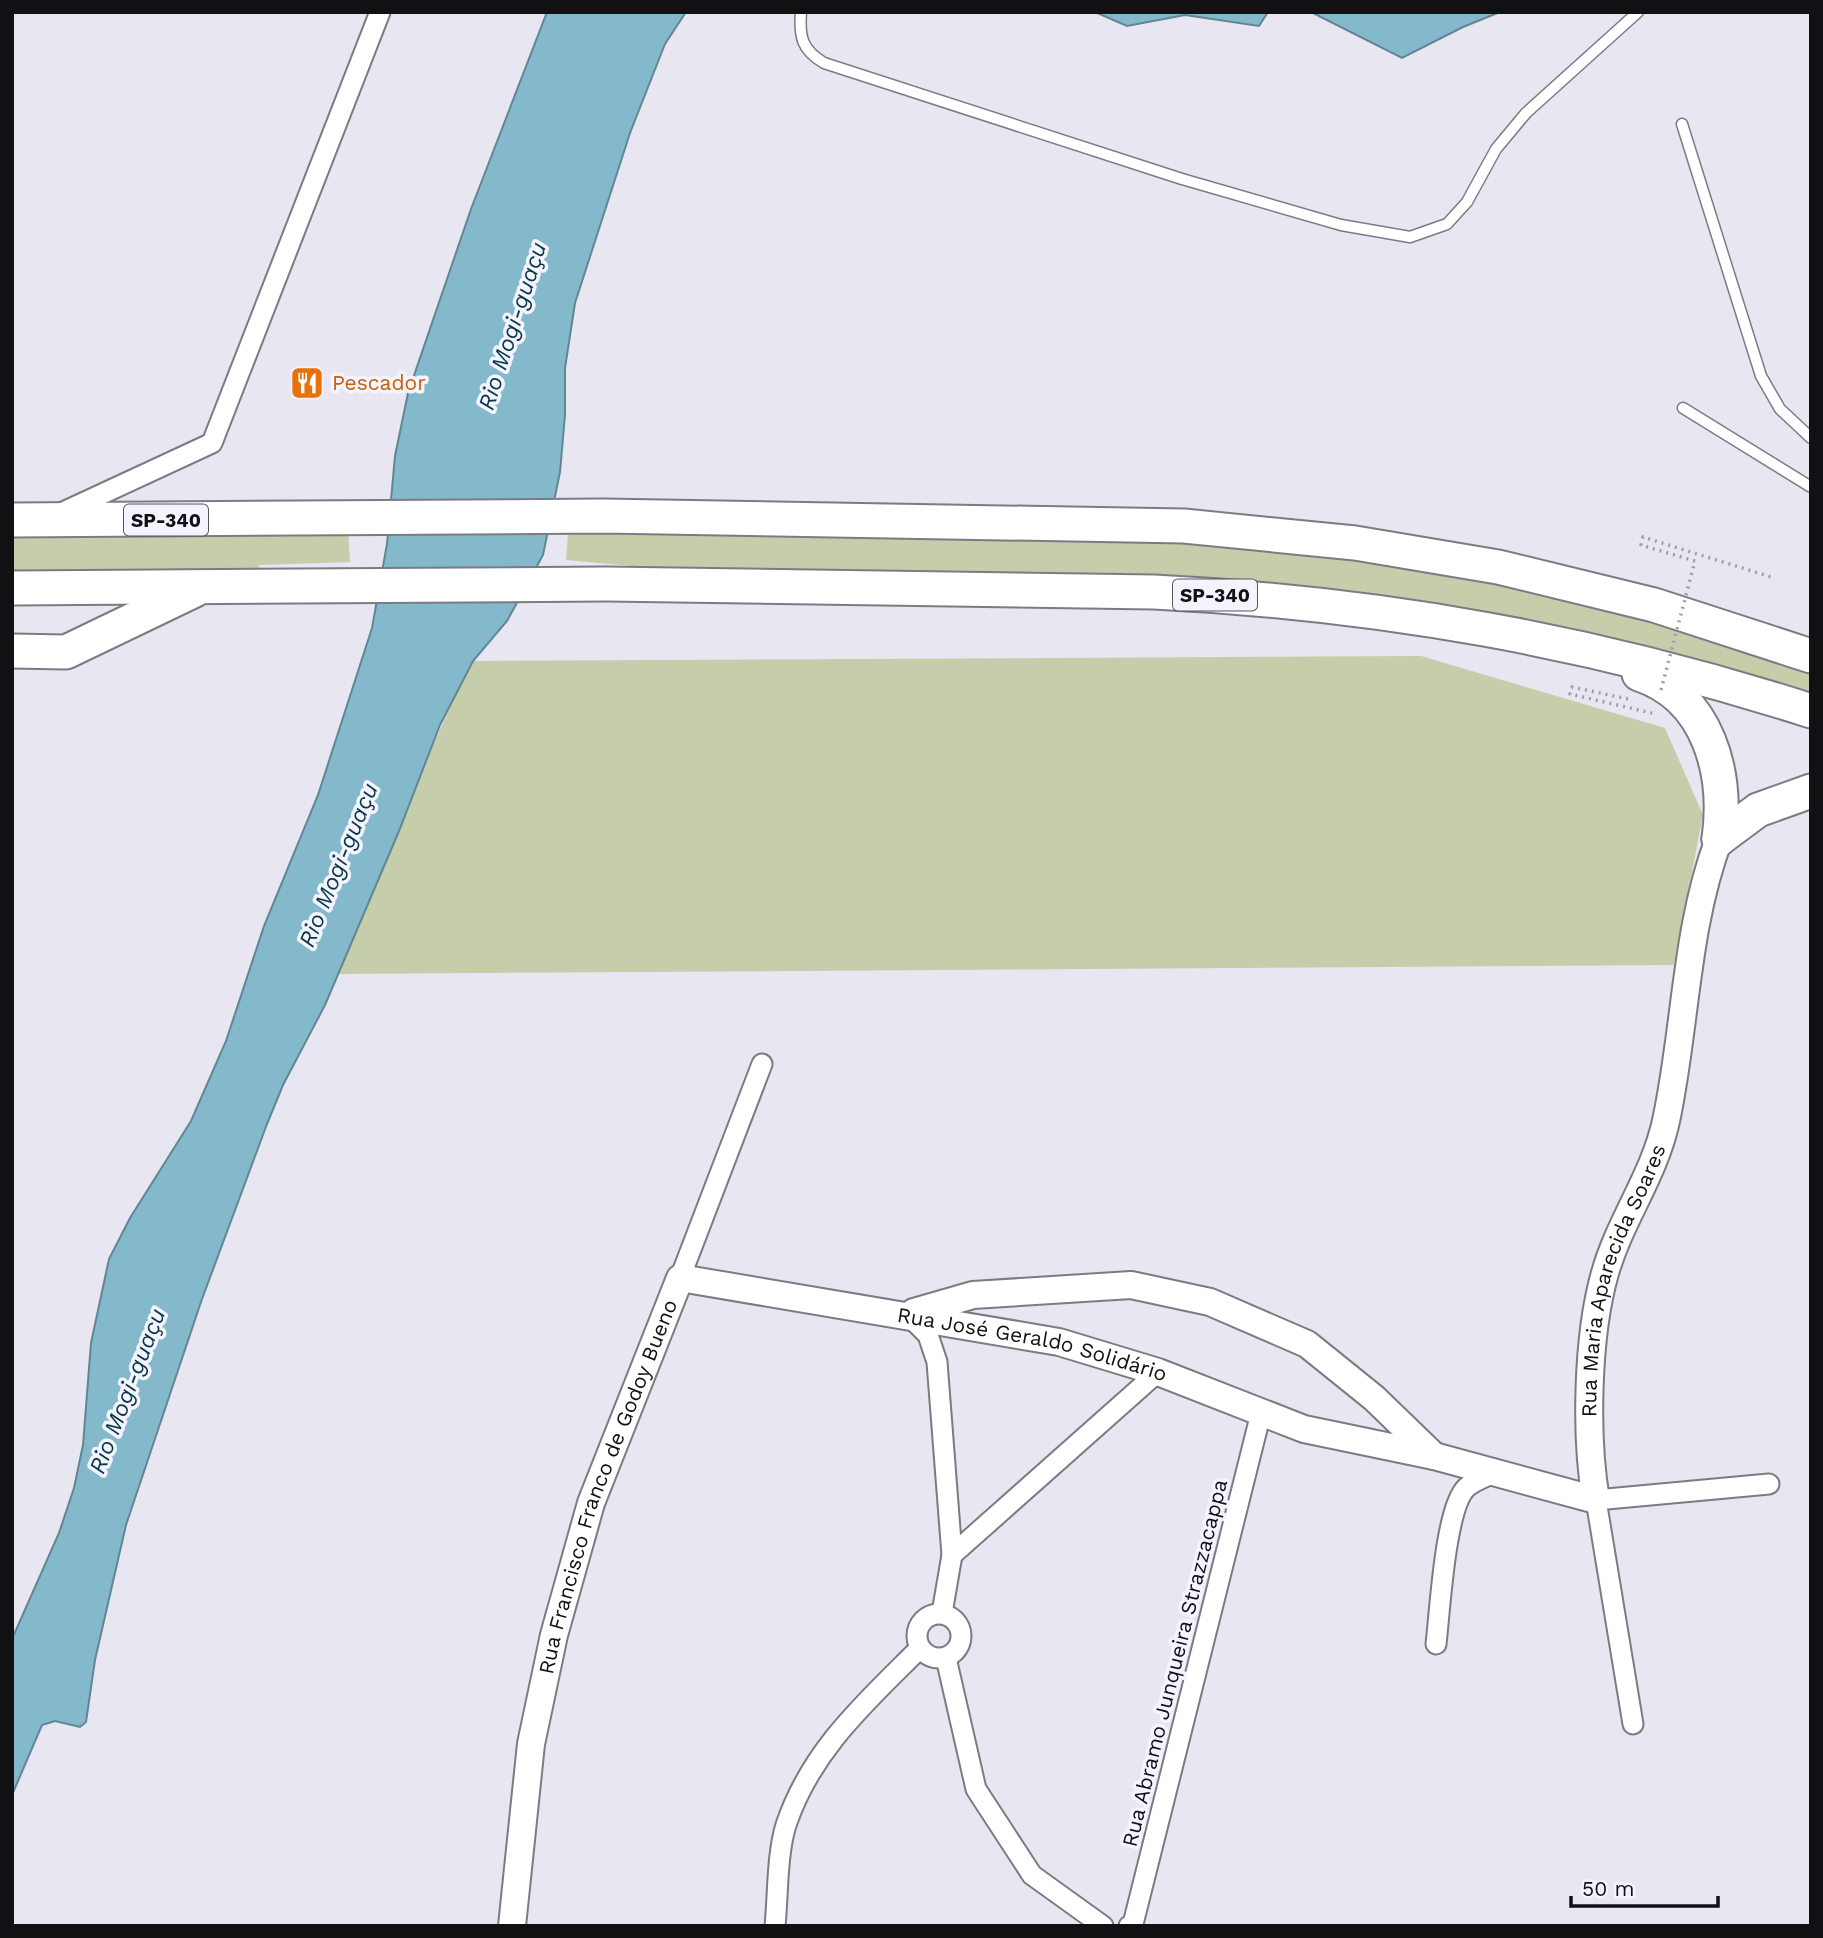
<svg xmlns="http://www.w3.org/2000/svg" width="1823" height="1938" viewBox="0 0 1823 1938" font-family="'Work Sans',sans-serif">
	<rect width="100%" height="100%" fill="#e7e6f1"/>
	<!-- green -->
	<g fill="#c5cdab">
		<path d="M348,528L350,562L259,565V575L12,577V532Z"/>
		<path d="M568,532L1131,534L1327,550L1544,590L1811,667V699L1540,624L677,570L566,560Z"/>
		<path d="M1421,656L1665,728L1703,815L1674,965L337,974C383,870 421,762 473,661Z"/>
	</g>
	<!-- water -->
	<g fill="#84b8cb" stroke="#628694" stroke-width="2">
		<path d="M547,12H686L665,44L630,133L575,303L565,368V415L560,472L543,555L507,621L473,661L440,725L399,831L325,1005L283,1085L267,1124L202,1299L126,1525L95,1660L86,1722L80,1727L55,1721L42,1725L12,1795V1639L59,1533L74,1488L83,1445L91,1343L109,1259L130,1218L191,1121L226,1041L264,926L318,795L372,628L387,544L395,456L408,393L471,209Z"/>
		<path d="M1095,12H1268L1259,26L1185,15L1127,26Z"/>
		<path d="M1311,12H1500L1463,27L1402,58Z"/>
	</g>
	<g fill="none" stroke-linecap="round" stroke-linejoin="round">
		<defs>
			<g id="lane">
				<path d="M801,12C799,37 802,50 824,63L1182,179L1341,225L1410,237L1447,224L1467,202L1496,149L1526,113L1638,12"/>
				<path d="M1682,124L1761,376L1780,409L1811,438"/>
				<path d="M1683,408L1811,487"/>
			</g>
			<g id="street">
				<path d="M61,513L212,443L380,12"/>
				<path d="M680,1278L762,1064"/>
				<path d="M907,1314L928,1335L937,1362L952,1555L942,1613"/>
				<path d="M952,1555L1158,1372"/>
				<circle cx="939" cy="1636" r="22"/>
				<path d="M1436,1644C1440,1611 1445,1509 1466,1488C1473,1481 1486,1477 1495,1472"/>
				<path d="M946,1658L976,1789L1032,1875L1103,1926"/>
				<path d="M1633,1724L1596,1500L1769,1484"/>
				<path d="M775,1926C778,1896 777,1853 786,1825C811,1750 866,1702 920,1648"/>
				<path d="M1129,1926L1133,1924L1261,1413"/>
			</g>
			<g id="secondary">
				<path d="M914,1312L973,1295L1131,1285L1210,1302L1307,1344L1374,1398L1434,1456"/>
				<path id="s1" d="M512,1926L531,1744L554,1635L591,1503L680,1278L1059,1342L1158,1372L1304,1429L1434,1456L1596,1500C1585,1436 1587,1336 1605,1273C1620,1220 1654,1176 1666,1121C1686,1028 1685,929 1719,839"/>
			</g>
			<g id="highway">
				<path d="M12,520L604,516L1184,526L1355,543L1498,567L1654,605L1811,656"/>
				<path d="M12,588L606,584L1154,592C1380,603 1594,641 1811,711"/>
				<path d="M12,651L66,652L195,590"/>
				<path d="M1639,674C1709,697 1728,773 1719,839"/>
				<path d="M1719,839L1758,810L1811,791"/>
			</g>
		</defs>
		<!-- lane casing -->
		<use href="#lane" stroke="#7b7b84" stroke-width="13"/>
		<!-- street casing -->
		<use href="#street" stroke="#7b7b84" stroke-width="23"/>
		<!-- secondary casing -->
		<use href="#secondary" stroke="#7b7b84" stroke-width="30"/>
		<!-- highway casing -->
		<use href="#highway" stroke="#7b7b84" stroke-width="37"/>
		<!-- path -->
		<g stroke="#9f9ea6" stroke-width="3.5" stroke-dasharray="2 5" stroke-linecap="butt">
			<path d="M1695,561L1641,545L1643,537L1771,577"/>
			<path d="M1628,699L1572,687L1570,694L1656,714"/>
		</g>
		<!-- lane -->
		<use href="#lane" stroke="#fff" stroke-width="10"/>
		<!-- street -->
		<use href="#street" stroke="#fff" stroke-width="19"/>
		<!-- secondary -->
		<use href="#secondary" stroke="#fff" stroke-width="26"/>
		<!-- highway -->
		<use href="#highway" stroke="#fff" stroke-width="33"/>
		<!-- path-bridge -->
		<path stroke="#9f9ea6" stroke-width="3.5" stroke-dasharray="2 5" stroke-linecap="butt" d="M1661,690L1695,561"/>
	</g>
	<!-- icons -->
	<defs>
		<symbol id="restaurant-square" viewBox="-11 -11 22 22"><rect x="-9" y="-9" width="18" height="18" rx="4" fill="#e8710a" stroke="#f4f3fe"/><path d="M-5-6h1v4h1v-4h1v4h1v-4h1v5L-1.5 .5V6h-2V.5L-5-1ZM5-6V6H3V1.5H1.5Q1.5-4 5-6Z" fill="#fff"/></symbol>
	</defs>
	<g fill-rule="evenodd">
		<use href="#restaurant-square" x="288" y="364" width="38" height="38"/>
	</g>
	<g text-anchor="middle" stroke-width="7" stroke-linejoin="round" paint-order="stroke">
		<!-- shield labels -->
		<g fill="#f4f3fe" stroke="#55555a" stroke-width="2">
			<rect x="124" y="504.5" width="84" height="31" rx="5"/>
			<rect x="1173" y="579.5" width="84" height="31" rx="5"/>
		</g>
		<g font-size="19" font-weight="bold" fill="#111114">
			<text x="166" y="527">SP-340</text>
			<text x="1215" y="602">SP-340</text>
		</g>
		<!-- food labels -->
		<g font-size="21" fill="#c56008" stroke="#f4f3fe" text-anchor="start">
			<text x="332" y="390">Pescador</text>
		</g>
		<!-- street labels -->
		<g font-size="21" fill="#111114" stroke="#f4f3fe">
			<text dy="7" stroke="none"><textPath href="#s1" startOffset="1844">Rua Maria Aparecida Soares</textPath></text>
			<text dy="7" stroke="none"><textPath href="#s1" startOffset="1032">Rua José Geraldo Solidário</textPath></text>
			<text dy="7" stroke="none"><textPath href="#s1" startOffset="452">Rua Francisco Franco de Godoy Bueno</textPath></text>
			<text transform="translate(1175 1663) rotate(-76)" y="7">Rua Abramo Junqueira Strazzacappa</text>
		</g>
		<!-- water labels -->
		<g font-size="23" font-style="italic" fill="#073846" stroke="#f4f3fe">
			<text transform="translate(512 326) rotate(-72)" y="8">Rio Mogi-guaçu</text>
			<text transform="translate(338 865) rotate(-68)" y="8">Rio Mogi-guaçu</text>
			<text transform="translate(127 1391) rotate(-69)" y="8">Rio Mogi-guaçu</text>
		</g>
	</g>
	<!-- border -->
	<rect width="1823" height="1938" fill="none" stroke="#111114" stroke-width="28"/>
	<!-- scale -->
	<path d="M1571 1896v10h147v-10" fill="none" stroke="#111114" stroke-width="3.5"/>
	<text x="1582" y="1896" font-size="21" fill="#111114" stroke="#f4f3fe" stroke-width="5" paint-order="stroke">50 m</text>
</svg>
